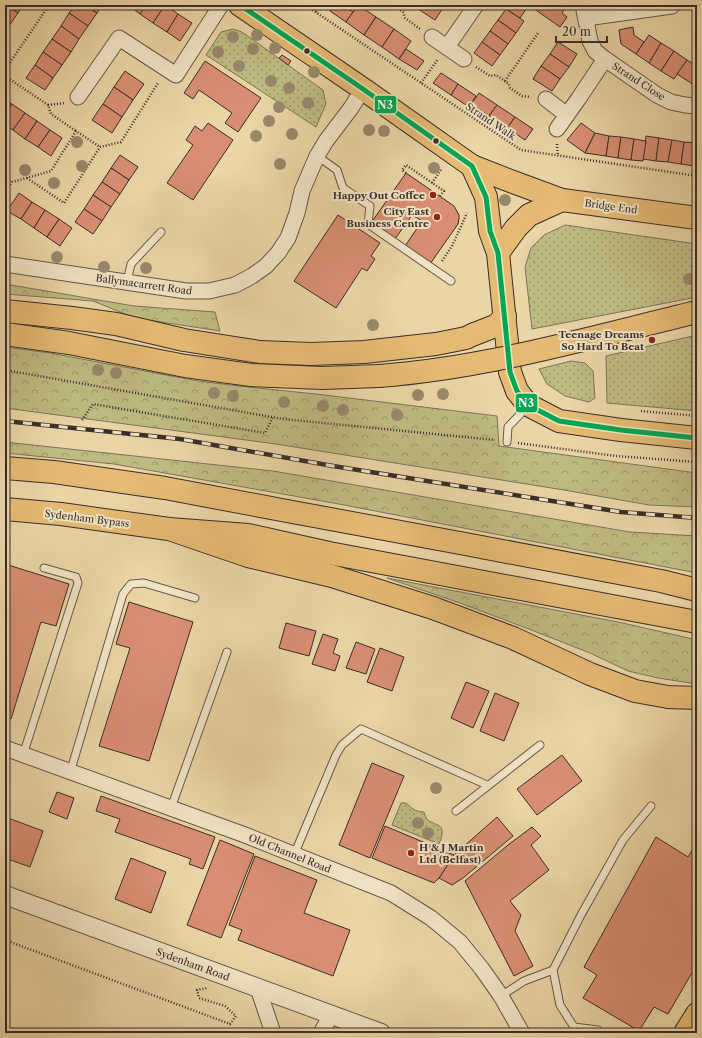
<svg xmlns="http://www.w3.org/2000/svg" width="702" height="1038" viewBox="0 0 702 1038" font-family="'Libre Caslon Text',serif">
	<defs>
		<pattern id="grass-dots" width="8" height="8" patternUnits="userSpaceOnUse"><rect width="8" height="8" fill="#bebb82"/><path d="M2 2h.1M6 6h.1" fill="none" stroke="#9b986a" stroke-width="1.8" stroke-linecap="round"/></pattern>
		<pattern id="forest-crowns" width="20" height="18" patternUnits="userSpaceOnUse"><rect width="20" height="18" fill="#bebb82"/><path d="M2 6a3 3 0 1 1 6 0M12 15a3 3 0 1 1 6 0" fill="none" stroke="#9b986a"/></pattern>
	</defs>
	<rect width="100%" height="100%" fill="#ead5a6"/>
	<filter id="stains"><feTurbulence type="fractalNoise" baseFrequency=".005" numOctaves="4"/><feColorMatrix values="0 0 0 0 .2 0 0 0 0 .09 0 0 0 0 .02 0 0 0 .5 -.17"/></filter>
	<radialGradient id="worn" r=".72"><stop offset=".6" stop-color="#630" stop-opacity="0"/><stop offset="1" stop-color="#630" stop-opacity=".3"/></radialGradient>
	<!-- grass -->
	<g fill="url(#grass-dots)" stroke="#7c7455">
		<path d="M233,29L242,32L323,90L326,104L316,127L206,55L221,32Z"/>
		<path d="M565,225L697,244V297L532,329L525,267L531,248L544,235Z"/>
		<path d="M697,335V411L607,403L606,356Z"/>
		<path d="M571,361L585,363L593,371L595,398L589,402L565,396L547,384L539,369Z"/>
		<path d="M401,803C408,802 408,806 413,809C416,811 420,812 424,812C424,813 426,818 427,819C432,825 444,823 442,834C442,837 440,841 439,844L392,825Z"/>
	</g>
	<!-- forest -->
	<g fill="url(#forest-crowns)" stroke="#7c7455">
		<path d="M5,284L134,306L215,312L220,331L135,318L93,301L5,294Z"/>
		<path d="M5,347L50,353L198,381L239,386L316,394L497,416L499,446L697,473V507L649,505L564,490L276,444L5,408Z"/>
		<path d="M5,442L273,471L630,532L697,536V573L339,504L114,464L5,453Z"/>
		<path d="M387,578L623,623L697,640V684L658,678L628,671L590,653L534,631L460,603Z"/>
	</g>
	<!-- building -->
	<g fill="#d98e73" stroke="#3a2d28">
		<path d="M5,5L18,13L9,26L5,23Z"/>
		<path d="M6,5H23L18,13Z"/>
		<path d="M75,5H84L97,13L88,26L69,13Z"/>
		<path d="M84,5H102L97,13Z"/>
		<path d="M128,5H146L140,14Z"/>
		<path d="M146,5H165L153,23L140,14Z"/>
		<path d="M165,5L178,14L167,32L153,23Z"/>
		<path d="M334,5H342L353,12L346,22L330,11Z"/>
		<path d="M358,5L376,17L364,35L346,22Z"/>
		<path d="M417,5H439L443,8L435,20L415,7Z"/>
		<path d="M509,5H536L533,8L529,5L520,18L506,9Z"/>
		<path d="M536,5H560L565,8L562,13L567,17L560,27L533,8Z"/>
		<path d="M506,9L524,21L516,33L498,20Z"/>
		<path d="M69,13L88,26L79,39L61,26Z"/>
		<path d="M178,14L192,23L180,41L167,32Z"/>
		<path d="M376,17L394,29L382,47L364,35Z"/>
		<path d="M498,20L516,33L508,44L490,31Z"/>
		<path d="M61,26L79,39L71,52L52,39Z"/>
		<path d="M633,27L634,35L644,42L636,54L621,44L619,30Z"/>
		<path d="M394,29L411,41L399,59L382,47Z"/>
		<path d="M490,31L508,44L500,55L482,42Z"/>
		<path d="M649,35L661,43L649,63L636,54Z"/>
		<path d="M52,39L71,52L62,65L43,52Z"/>
		<path d="M482,42L500,55L492,66L474,53Z"/>
		<path d="M558,42L577,54L569,67L550,54Z"/>
		<path d="M661,43L674,51L661,71L649,63Z"/>
		<path d="M406,49L424,61L417,70L399,59Z"/>
		<path d="M674,51L687,60L674,79L661,71Z"/>
		<path d="M43,52L62,65L53,78L35,65Z"/>
		<path d="M550,54L569,67L560,79L541,66Z"/>
		<path d="M282,55L291,61L288,65L279,58Z"/>
		<path d="M687,60L697,66V87L677,74Z"/>
		<path d="M205,61L261,98L238,132L225,123L232,113L199,90L193,99L184,93Z"/>
		<path d="M35,65L53,78L45,90L26,78Z"/>
		<path d="M541,66L560,79L552,91L533,79Z"/>
		<path d="M125,71L144,84L133,100L114,87Z"/>
		<path d="M441,73L458,84L451,95L433,83Z"/>
		<path d="M458,84L476,96L469,107L451,95Z"/>
		<path d="M114,87L133,100L122,117L103,104Z"/>
		<path d="M479,93L497,105L489,116L471,104Z"/>
		<path d="M5,99L12,104L5,114Z"/>
		<path d="M12,104L25,113L13,130L5,125V114Z"/>
		<path d="M103,104L122,117L112,133L92,120Z"/>
		<path d="M497,105L515,117L507,128L489,116Z"/>
		<path d="M25,113L37,121L25,139L13,130Z"/>
		<path d="M515,117L533,129L525,140L507,128Z"/>
		<path d="M37,121L50,130L38,147L25,139Z"/>
		<path d="M208,123L233,140L193,200L167,183L193,145L186,140L195,126L202,131Z"/>
		<path d="M581,123L595,133L585,153L567,140Z"/>
		<path d="M50,130L62,138L51,156L38,147Z"/>
		<path d="M595,133L609,136L606,156L585,153Z"/>
		<path d="M609,136L621,137L618,158L606,156Z"/>
		<path d="M646,136L659,138L656,161L643,159Z"/>
		<path d="M621,137L634,139L631,160L618,158Z"/>
		<path d="M659,138L672,140L668,162L656,161Z"/>
		<path d="M634,139L646,141L643,161L631,160Z"/>
		<path d="M672,140L684,142L681,164L668,162Z"/>
		<path d="M684,142L697,143L694,166L681,164Z"/>
		<path d="M120,155L138,167L129,180L111,168Z"/>
		<path d="M111,168L129,180L120,194L102,182Z"/>
		<path d="M406,173L454,206L459,215V219L458,224L430,264L405,246L422,221L412,215L395,239L371,223Z"/>
		<path d="M102,182L120,194L111,207L93,195Z"/>
		<path d="M19,193L32,202L21,219L7,211Z"/>
		<path d="M93,195L111,207L102,221L84,209Z"/>
		<path d="M32,202L45,210L34,228L21,219Z"/>
		<path d="M84,209L102,221L93,234L75,222Z"/>
		<path d="M45,210L59,219L47,237L34,228Z"/>
		<path d="M338,215L380,243L371,256L375,259L367,271L362,268L336,308L294,281Z"/>
		<path d="M59,219L72,228L60,246L47,237Z"/>
		<path d="M5,564L69,584L56,626L41,622L11,719L5,717Z"/>
		<path d="M129,602L193,622L149,761L99,746L130,648L116,644Z"/>
		<path d="M286,623L316,631L309,656L279,648Z"/>
		<path d="M323,634L338,639L333,653L340,656L335,671L312,664Z"/>
		<path d="M356,642L375,649L366,674L346,668Z"/>
		<path d="M380,648L404,657L392,691L367,682Z"/>
		<path d="M466,682L489,691L473,728L451,718Z"/>
		<path d="M495,693L519,703L504,741L480,731Z"/>
		<path d="M562,755L582,781L537,815L517,789Z"/>
		<path d="M372,763L404,776L370,858L339,845Z"/>
		<path d="M57,792L74,798L67,819L49,812Z"/>
		<path d="M101,796L215,837L203,869L189,864L191,859L115,832L120,819L96,811Z"/>
		<path d="M497,817L513,836L463,878L452,885L439,878L454,855Z"/>
		<path d="M8,818L43,831L30,867L5,858V828Z"/>
		<path d="M385,826L454,855L439,878L434,883L372,858Z"/>
		<path d="M532,827L541,836L531,845L549,870L510,901L521,915L515,931L533,966L514,976L465,881L508,845Z"/>
		<path d="M656,837L688,857L697,842V964L668,1014L654,1007L639,1031L583,998L597,975L584,967Z"/>
		<path d="M220,840L254,854L221,938L187,925Z"/>
		<path d="M255,856L317,880L304,913L350,930L333,976L238,940L242,930L229,925Z"/>
		<path d="M131,858L166,872L151,913L115,899Z"/>
	</g>
	<g fill="none" stroke-linecap="round" stroke-linejoin="round">
		<defs>
			<g id="service">
				<path d="M317,156L337,170L343,188L370,206L368,224L451,281"/>
				<path d="M127,282L131,264L161,232"/>
				<path d="M507,442L508,427L527,407"/>
				<path d="M23,755L78,583L76,577L44,568"/>
				<path d="M70,773L123,594L131,584L144,583L195,598"/>
				<path d="M171,808L227,652"/>
				<path d="M456,811L540,745"/>
				<path d="M294,855L336,755L342,745L361,729L487,785"/>
				<path d="M553,970L581,915L623,840L651,806"/>
				<path d="M501,996L524,981L553,970L560,1005L574,1027L598,1030"/>
			</g>
			<g id="minor">
				<path d="M583,5L590,41L595,51L605,59L657,95L671,102L685,105L697,106"/>
				<path d="M586,18L672,6"/>
				<path d="M432,37L464,59"/>
				<path d="M447,47L476,5"/>
				<path d="M78,97L119,38L176,75L221,5"/>
				<path d="M546,99L567,115"/>
				<path d="M557,129L579,98L605,59"/>
				<path d="M5,264L186,291H209L235,285L252,276L266,266L278,253L288,238L297,213L302,191L317,156L326,141L351,108L363,89"/>
				<path d="M5,748L245,835L391,893L431,918L460,942L482,969L501,996L522,1033"/>
				<path d="M258,988L273,1033"/>
				<path d="M321,1033L331,1015"/>
			</g>
			<path id="tertiary" d="M5,895L381,1033"/>
			<g id="primary">
				<path d="M240,5L363,89L472,166L513,182L562,200L697,218"/>
				<path d="M472,166L486,197L490,231L498,253L510,372L517,391L528,405L559,421L621,430L697,438"/>
				<path d="M498,253L516,228L529,215L562,200"/>
			</g>
			<g id="trunk">
				<path d="M5,311L72,318L116,324L184,340L260,352L311,354L364,352L436,344L466,338L472,335L495,326L499,323L505,316"/>
				<path d="M5,334L69,343L185,366L251,375L322,378L379,376"/>
				<path d="M5,509L61,514L169,529L248,556L332,576L433,608L513,638L590,674L635,691L668,697L697,698"/>
				<path d="M685,1033L697,1014"/>
			</g>
			<g id="motorway">
				<path d="M5,468L54,472L165,488L287,511L460,543L661,581L697,590"/>
				<path d="M169,529L248,535L329,553L697,622"/>
			</g>
		</defs>
		<!-- service casing -->
		<use href="#service" stroke="#665748" stroke-width="9"/>
		<!-- minor casing -->
		<use href="#minor" stroke="#665748" stroke-width="17"/>
		<!-- tertiary casing -->
		<use href="#tertiary" stroke="#665748" stroke-width="20"/>
		<!-- primary casing -->
		<use href="#primary" stroke="#3a2d28" stroke-width="24"/>
		<!-- trunk casing -->
		<use href="#trunk" stroke="#3a2d28" stroke-width="24"/>
		<!-- motorway casing -->
		<use href="#motorway" stroke="#3a2d28" stroke-width="24"/>
		<!-- path -->
		<g stroke="#3a2d28" stroke-width="2.5" stroke-dasharray="1 2" stroke-linecap="butt">
			<path d="M305,5L521,150L697,176"/>
			<path d="M393,5L403,12L405,18L420,29"/>
			<path d="M316,12L321,5"/>
			<path d="M476,67L490,76L496,75L509,84L510,88L522,96L531,97"/>
			<path d="M5,70L49,5"/>
			<path d="M5,76L48,105L51,114L76,131"/>
			<path d="M505,81L538,33"/>
			<path d="M421,83L438,59"/>
			<path d="M48,105L65,103"/>
			<path d="M557,144L558,156"/>
			<path d="M406,173L402,170L406,165L444,191L440,196"/>
			<path d="M27,178L64,203L100,147L121,142L158,83"/>
			<path d="M432,183L442,168"/>
			<path d="M5,192L12,182L51,171L76,131L100,147"/>
			<path d="M442,261L452,246L467,213"/>
			<path d="M5,370L283,419L495,440"/>
			<path d="M641,411L697,416"/>
			<path d="M82,420L93,404L265,433L273,417"/>
			<path d="M518,443L616,456L697,462"/>
			<path d="M5,940L230,1024L236,1016L225,1006L199,998L197,990L207,988"/>
		</g>
		<!-- service -->
		<use href="#service" stroke="#f1e4c5" stroke-width="7"/>
		<!-- minor -->
		<use href="#minor" stroke="#f1e4c5" stroke-width="15"/>
		<!-- tertiary -->
		<use href="#tertiary" stroke="#f1e4c5" stroke-width="18"/>
		<!-- primary -->
		<use href="#primary" stroke="#e5ba73" stroke-width="22"/>
		<!-- trunk -->
		<use href="#trunk" stroke="#e5ba73" stroke-width="22"/>
		<!-- motorway -->
		<use href="#motorway" stroke="#e5ba73" stroke-width="22"/>
		<defs>
			<path id="rail" d="M5,421L180,439L333,466L621,512L697,518"/>
		</defs>
		<!-- rail casing -->
		<use href="#rail" stroke="#3a2d28" stroke-width="4.5"/>
		<!-- rail -->
		<use href="#rail" stroke="#f1e4c5" stroke-width="3" stroke-dasharray="9" stroke-linecap="butt"/>
		<defs>
			<path id="trunk-bridge" d="M379,376C487,368 592,337 697,312"/>
		</defs>
		<!-- trunk-bridge casing -->
		<use href="#trunk-bridge" stroke="#3a2d28" stroke-width="24" stroke-linecap="butt"/>
		<!-- trunk-bridge -->
		<use href="#trunk-bridge" stroke="#e5ba73" stroke-width="22"/>
		<defs>
			<path id="bus-1" d="M240,5L363,89L472,166L486,197L490,231L498,253L510,372L517,391L528,405L559,421L621,430L697,438"/>
		</defs>
		<!-- bus-1 casing -->
		<use href="#bus-1" stroke="#f1e4c5" stroke-width="8"/>
		<!-- bus-1 -->
		<use href="#bus-1" stroke="#00a651" stroke-width="5"/>
	</g>
	<!-- trees -->
	<g fill="#98886b">
		<circle cx="257" cy="35" r="6"/>
		<circle cx="233" cy="37" r="6"/>
		<circle cx="275" cy="48" r="6"/>
		<circle cx="253" cy="49" r="6"/>
		<circle cx="218" cy="52" r="6"/>
		<circle cx="239" cy="66" r="6"/>
		<circle cx="314" cy="72" r="6"/>
		<circle cx="271" cy="81" r="6"/>
		<circle cx="289" cy="88" r="6"/>
		<circle cx="308" cy="103" r="6"/>
		<circle cx="279" cy="107" r="6"/>
		<circle cx="269" cy="121" r="6"/>
		<circle cx="369" cy="130" r="6"/>
		<circle cx="384" cy="131" r="6"/>
		<circle cx="292" cy="134" r="6"/>
		<circle cx="256" cy="136" r="6"/>
		<circle cx="77" cy="142" r="6"/>
		<circle cx="280" cy="164" r="6"/>
		<circle cx="82" cy="166" r="6"/>
		<circle cx="434" cy="168" r="6"/>
		<circle cx="25" cy="170" r="6"/>
		<circle cx="54" cy="183" r="6"/>
		<circle cx="505" cy="200" r="6"/>
		<circle cx="57" cy="257" r="6"/>
		<circle cx="104" cy="267" r="6"/>
		<circle cx="146" cy="268" r="6"/>
		<circle cx="689" cy="279" r="6"/>
		<circle cx="373" cy="325" r="6"/>
		<circle cx="98" cy="370" r="6"/>
		<circle cx="116" cy="373" r="6"/>
		<circle cx="214" cy="393" r="6"/>
		<circle cx="443" cy="394" r="6"/>
		<circle cx="418" cy="395" r="6"/>
		<circle cx="233" cy="396" r="6"/>
		<circle cx="284" cy="402" r="6"/>
		<circle cx="323" cy="406" r="6"/>
		<circle cx="343" cy="410" r="6"/>
		<circle cx="397" cy="415" r="6"/>
		<circle cx="436" cy="788" r="6"/>
		<circle cx="418" cy="823" r="6"/>
		<circle cx="428" cy="833" r="6"/>
	</g>
	<!-- markers -->
	<g fill="#3a2d28" stroke="#f1e4c5" stroke-width="1.5">
		<circle cx="307" cy="51" r="3.5"/>
		<circle cx="436" cy="141" r="3.5"/>
	</g>
	<g fill="#8f2418" stroke="#f1e4c5" stroke-width="1.5">
		<circle cx="433" cy="195" r="4"/>
		<circle cx="437" cy="217" r="4"/>
		<circle cx="652" cy="340" r="4"/>
		<circle cx="411" cy="853" r="4"/>
	</g>
	<g text-anchor="middle" stroke-width="4" stroke-linejoin="round" paint-order="stroke">
		<!-- street labels -->
		<g font-size="10" fill="#3a2d28" stroke="#f1e4c5">
			<text transform="translate(639 81) rotate(33)" y="4">Strand Close</text>
			<text transform="translate(491 121) rotate(34)" y="4">Strand Walk</text>
			<text transform="translate(611 206) rotate(8)" y="4">Bridge End</text>
			<text transform="translate(144 284) rotate(8)" y="4">Ballymacarrett Road</text>
			<text transform="translate(87 518) rotate(7)" y="4">Sydenham Bypass</text>
			<text transform="translate(290 853) rotate(22)" y="4">Old Channel Road</text>
			<text transform="translate(193 964) rotate(20)" y="4">Sydenham Road</text>
		</g>
		<!-- poi labels -->
		<g font-size="10" font-weight="bold" fill="#3a2d28" stroke="#f1e4c5" text-anchor="end">
			<text x="425" y="199">Happy Out Coffee</text>
			<text x="429" y="215">City East<tspan x="429" dy="12">Business Centre</tspan></text>
			<text x="644" y="338">Teenage Dreams<tspan x="644" dy="12">So Hard To Beat</tspan></text>
			<text x="419" y="851" text-anchor="start">H &amp; J Martin<tspan x="419" dy="12">Ltd (Belfast)</tspan></text>
		</g>
	</g>
	<g stroke="#f1e4c5" stroke-width="1.5">
		<rect x="374" y="95" width="23" height="19" rx="4" fill="#00a651"/>
		<rect x="515" y="393" width="23" height="20" rx="4" fill="#00a651"/>
	</g>
	<g font-size="11" text-anchor="middle" font-weight="bold" fill="#fff">
		<text x="385" y="109">N3</text>
		<text x="526" y="407">N3</text>
	</g>
	<!-- margin -->
	<rect width="702" height="1038" fill="none" stroke="#ead5a6" stroke-width="20"/>
	<rect x="6" y="6" width="690" height="1026" fill="none" stroke="#3a2d28" stroke-width="2"/>
	<rect x="10" y="10" width="682" height="1018" fill="none" stroke="#3a2d28"/>
	<!-- scale -->
	<path d="M556 36v6h51v-6" fill="none" stroke="#3a2d28" stroke-width="2"/>
	<text x="562" y="36" font-size="12" fill="#3a2d28" stroke="#f1e4c5" stroke-width="3" paint-order="stroke">20 m</text>
	<rect width="100%" height="100%" filter="url(#stains)"/>
	<rect width="100%" height="100%" fill="url(#worn)"/>
</svg>
